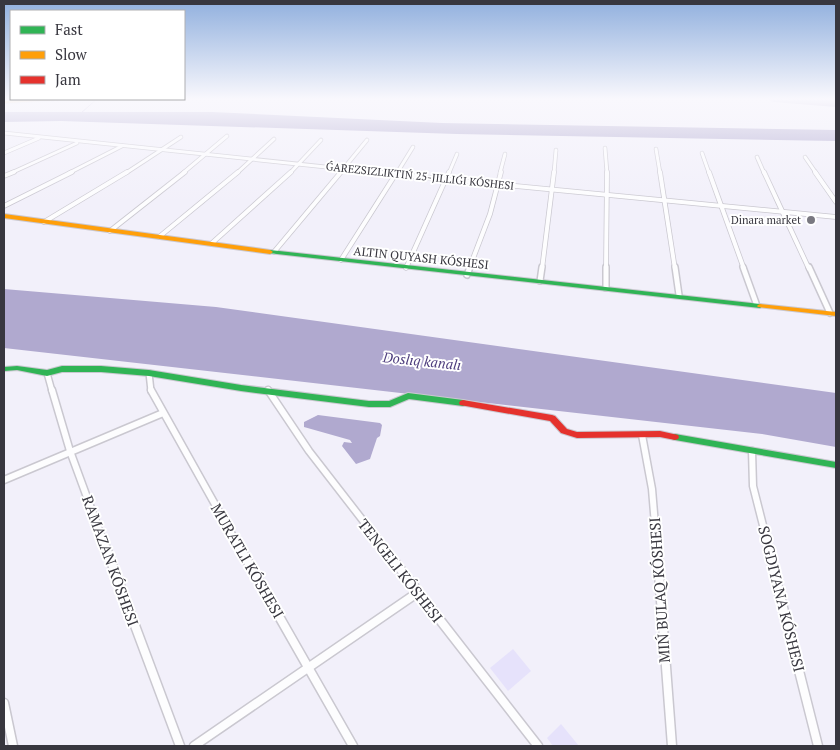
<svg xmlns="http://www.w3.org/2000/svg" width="840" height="750" viewBox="0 0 840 750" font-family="'PT Serif',serif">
	<rect width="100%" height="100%" fill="#f2f0fa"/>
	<!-- green -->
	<g fill="#e6e2fb">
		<path d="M513,649L531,671L508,691L490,668Z"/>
		<path d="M561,724L579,746H553L547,738Z"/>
	</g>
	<!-- water -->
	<g fill="#b0a9cf">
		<path d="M763,98H781L792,101L784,98H836V107L774,102Z"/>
		<path d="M4,112H212L442,123L836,130V141L457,134L61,121L4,122Z"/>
		<path d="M4,289L216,307L836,393V447L762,434L4,348Z"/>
		<path d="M318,415L380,423L382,425L380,436L377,438L370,459L356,464L342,446L344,442L352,443L350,440L304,427V422Z"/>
	</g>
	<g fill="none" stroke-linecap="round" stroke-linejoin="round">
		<!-- stream -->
		<path stroke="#b0a9cf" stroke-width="1" d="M81,113L97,99"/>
		<defs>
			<g id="street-far4">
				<path d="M4,133L383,173"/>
				<path d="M605,148L607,173"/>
				<path d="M656,149L660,173"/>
				<path d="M4,153L39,138"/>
				<path d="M702,153L709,173"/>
				<path d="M757,157L764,173"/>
				<path d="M805,157L816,173"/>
				<path d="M11,173L77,143"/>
				<path d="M69,173L122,146"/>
				<path d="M126,173L181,137"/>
				<path d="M183,173L227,136"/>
				<path d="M237,173L274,139"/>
				<path d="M290,173L321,140"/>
				<path d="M340,173L367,140"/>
				<path d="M397,173L413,147"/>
				<path d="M449,173L457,154"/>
				<path d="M500,173L505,154"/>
				<path d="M554,173L556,150"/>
			</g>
			<g id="street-far3">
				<path d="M371,172L836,217"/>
				<path d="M660,172L675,269"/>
				<path d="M709,172L744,269"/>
				<path d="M764,172L809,269"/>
				<path d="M815,172L836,202"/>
				<path d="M4,176L14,172"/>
				<path d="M4,206L72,172"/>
				<path d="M44,222L127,172"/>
				<path d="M110,231L185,172"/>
				<path d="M159,237L238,172"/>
				<path d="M211,244L291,172"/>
				<path d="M274,252L341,172"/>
				<path d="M341,260L397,172"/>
				<path d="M406,268L449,172"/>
				<path d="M469,269L490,214L501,172"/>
				<path d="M542,269L554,172"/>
				<path d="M606,269L607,172"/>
			</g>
			<g id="street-far2">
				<path d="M675,267L679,295"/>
				<path d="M743,267L756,303"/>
				<path d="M809,267L830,313"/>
				<path d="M467,275L470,267"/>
				<path d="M540,281L542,267"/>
				<path d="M606,288V267"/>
				<path d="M47,373L52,391"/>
				<path d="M149,373L151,391"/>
			</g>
			<g id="street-far1">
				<path d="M52,390L70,451L106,549"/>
				<path d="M151,390L240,549"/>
				<path d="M268,390L309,451L385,549"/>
				<path d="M642,435L652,489L657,549"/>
				<path d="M752,451L753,486L769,549"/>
				<path d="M4,480L163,413"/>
			</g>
			<g id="street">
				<path d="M106,548L180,746"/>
				<path d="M240,548L353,746"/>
				<path d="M384,548L538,746"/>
				<path d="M657,548L672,746"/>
				<path d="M768,548L818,746"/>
				<path d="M4,703L13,746"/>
				<path d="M194,746L417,593"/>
			</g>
			<g id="fast">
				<path d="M270,250L760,304L763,306L760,308L268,253V251Z"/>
				<path d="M17,366L47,370L62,366H101L149,370L241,385L369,401H389L408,393L463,400L466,401L467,403L466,405L463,406L409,399L390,407H369L241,391L149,376L101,372H62L47,376L17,370L4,371V367Z"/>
				<path d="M675,434L836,462V468L675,440L672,439L671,437L672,435Z"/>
			</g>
			<g id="slow">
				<path d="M44,99H62L60,100L4,103V101Z"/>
				<path d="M4,214L270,250L273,252L270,254L4,218Z"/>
				<path d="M760,304L836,312V316L758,307L757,306L758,305Z"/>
			</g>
			<path id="jam" d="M463,400L552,415L555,416L567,429L577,432L660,431L678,435L679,437L678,439L675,440L660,437L577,438L561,433L550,421L460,405L459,403L460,401Z"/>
		</defs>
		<!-- street-far4 casing -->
		<use href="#street-far4" stroke="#cac8d0" stroke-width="4.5"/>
		<!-- street-far3 casing -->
		<use href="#street-far3" stroke="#cac8d0" stroke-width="5.5"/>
		<!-- street-far2 casing -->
		<use href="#street-far2" stroke="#cac8d0" stroke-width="8"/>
		<!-- street-far1 casing -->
		<use href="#street-far1" stroke="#cac8d0" stroke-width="9"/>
		<!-- street casing -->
		<use href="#street" stroke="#cac8d0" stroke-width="11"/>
		<!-- fast casing -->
		<use href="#fast" stroke="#cac8d0" stroke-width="2"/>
		<!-- slow casing -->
		<use href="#slow" stroke="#cac8d0" stroke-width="2"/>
		<!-- jam casing -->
		<use href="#jam" stroke="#cac8d0" stroke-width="2"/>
		<!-- street-far4 -->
		<use href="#street-far4" stroke="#fdfdfe" stroke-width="3"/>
		<!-- street-far3 -->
		<use href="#street-far3" stroke="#fdfdfe" stroke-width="4"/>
		<!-- street-far2 -->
		<use href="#street-far2" stroke="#fdfdfe" stroke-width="5"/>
		<!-- street-far1 -->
		<use href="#street-far1" stroke="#fdfdfe" stroke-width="6"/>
		<!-- street -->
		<use href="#street" stroke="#fdfdfe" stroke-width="8"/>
		<!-- fast -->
		<use href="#fast" fill="#30b455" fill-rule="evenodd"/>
		<!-- slow -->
		<use href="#slow" fill="#ff9f0a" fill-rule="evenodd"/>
		<!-- jam -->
		<use href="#jam" fill="#e5322d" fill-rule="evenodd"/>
	</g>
	<!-- sky -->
	<linearGradient id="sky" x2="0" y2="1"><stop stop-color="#91b0de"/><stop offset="0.49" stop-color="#f9f8fd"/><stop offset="1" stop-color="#f9f8fd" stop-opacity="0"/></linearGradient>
	<rect width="840" height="202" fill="url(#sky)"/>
	<!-- markers -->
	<circle fill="#797880" stroke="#fff" stroke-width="2" cx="811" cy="220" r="5"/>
	<g text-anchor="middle" stroke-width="4" stroke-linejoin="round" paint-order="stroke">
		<!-- far-street labels -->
		<g font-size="11" fill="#38373f" stroke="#fff">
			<text transform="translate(420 176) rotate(6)" y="4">ǴAREZSIZLIKTIŃ 25-JILLIǴI KÓSHESI</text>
		</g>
		<!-- far-poi labels -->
		<g font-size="11" fill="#38373f" stroke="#fff" text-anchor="end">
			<text x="801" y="224">Dinara market</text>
		</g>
		<!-- street labels -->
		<g font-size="12" fill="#38373f" stroke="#fff">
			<text transform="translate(421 258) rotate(6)" y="4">ALTIN QUYASH KÓSHESI</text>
		</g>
		<!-- water labels -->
		<g font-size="14" font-style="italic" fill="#4e3e7e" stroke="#fff">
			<text transform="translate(422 361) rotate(6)" y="5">Doslıq kanalı</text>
		</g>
		<!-- near-street labels -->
		<g font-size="15" fill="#38373f" stroke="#fff">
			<text transform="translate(110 561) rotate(70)" y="5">RAMAZAN KÓSHESI</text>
			<text transform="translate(247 561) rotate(60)" y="5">MURATLI KÓSHESI</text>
			<text transform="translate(400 571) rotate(52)" y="5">TENGELI KÓSHESI</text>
			<text transform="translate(660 590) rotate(-94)" y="5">MIŃ BULAQ KÓSHESI</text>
			<text transform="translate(781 599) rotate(76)" y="5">SOGDIYANA KÓSHESI</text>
		</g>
	</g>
	<!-- border -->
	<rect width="840" height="750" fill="none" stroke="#38373f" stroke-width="10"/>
	<!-- legend -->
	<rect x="10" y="10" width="175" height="90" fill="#ffffff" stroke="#afafb2"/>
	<rect x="20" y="26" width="25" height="8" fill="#30b455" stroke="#afafb2"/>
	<text x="55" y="35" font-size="15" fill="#38373f">Fast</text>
	<rect x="20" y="51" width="25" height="8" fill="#ff9f0a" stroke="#afafb2"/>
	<text x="55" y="60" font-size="15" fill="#38373f">Slow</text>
	<rect x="20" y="76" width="25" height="8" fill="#e5322d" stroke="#afafb2"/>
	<text x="55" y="85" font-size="15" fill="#38373f">Jam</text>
</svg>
